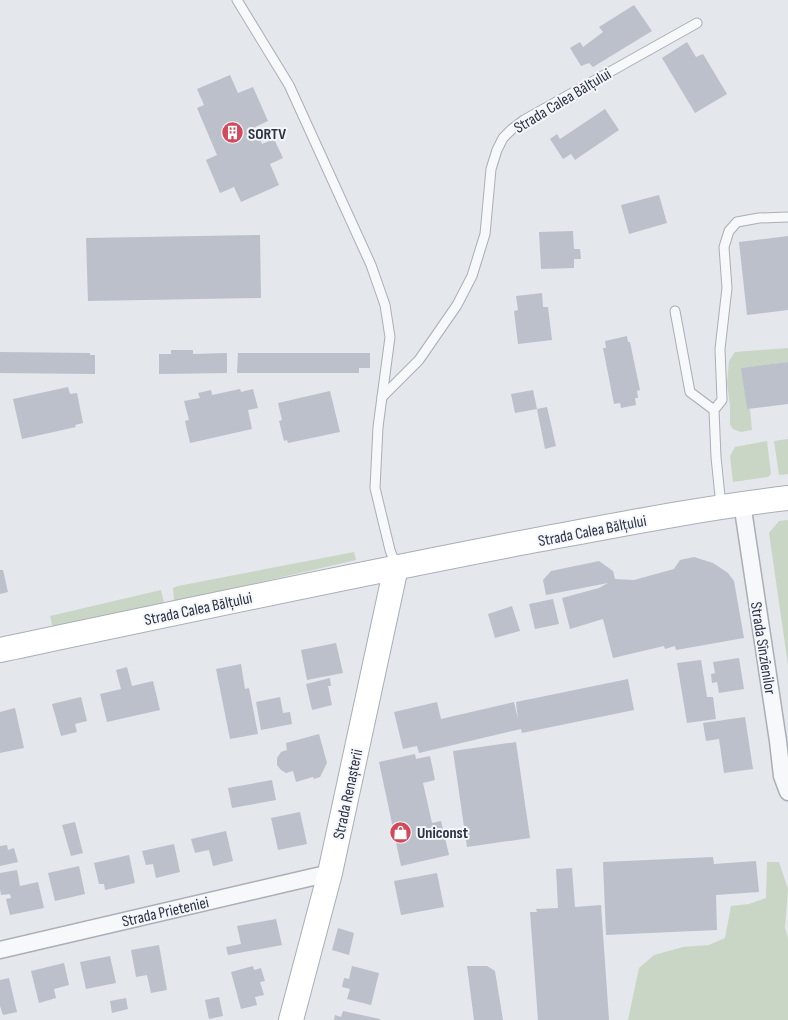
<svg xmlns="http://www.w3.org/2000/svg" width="788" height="1020" viewBox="0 0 788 1020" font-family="'Sofia Sans Condensed',sans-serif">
	<rect width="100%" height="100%" fill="#e4e7ec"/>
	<!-- green -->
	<g fill="#c9d6c5">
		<path d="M788,348V362L742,368L747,409H750L752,430L741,432L733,429L730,425V406L727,383L729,361L735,352Z"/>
		<path d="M788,439V474L779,475L774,441Z"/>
		<path d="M767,441L771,474L768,477L733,482L730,456L735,447Z"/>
		<path d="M788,520V665L769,533L779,521Z"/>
		<path d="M354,552L356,560L174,602L173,588L178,586Z"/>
		<path d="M161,590L164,603L53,628L50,616Z"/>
		<path d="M767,862H779L788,889L785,928L788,938V1020H628L639,968L654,955L683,947L709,945L725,938L731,906L749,904L766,898Z"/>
	</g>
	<!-- building -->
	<g fill="#bbc0ca">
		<path d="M634,5L652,31L593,67L589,63L581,66L570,48L580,42L583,47L603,32L599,27Z"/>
		<path d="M687,42L696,57L703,54L727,94L695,113L662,58Z"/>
		<path d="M230,75L238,93L253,87L268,121L255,127L262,144L274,139L283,158L270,164L279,185L241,202L234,187L220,193L206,160L217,155L197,108L204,105L197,89Z"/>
		<path d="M605,109L619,130L575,160L571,154L563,159L550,139L557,134L560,139Z"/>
		<path d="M659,195L667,223L629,234L621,205Z"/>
		<path d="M573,231L574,249H580L581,259H574V268L541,269L539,232Z"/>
		<path d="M260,235L261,298L88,301L86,238Z"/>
		<path d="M788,236V310L747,315L739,242Z"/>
		<path d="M542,293L543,307H548L552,340L518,344L514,311L518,310L516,296Z"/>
		<path d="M627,336L628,342H630L640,390L637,391L638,398H635L636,405L621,408L620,403L614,404L603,348H606L605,341Z"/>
		<path d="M171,350H193V354L227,353V373L159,374V354H171Z"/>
		<path d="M0,352L90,353V355H95V374L0,373Z"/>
		<path d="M238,353H370V368H359V373H237Z"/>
		<path d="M788,362V404L747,409L741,368Z"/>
		<path d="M68,387L70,394L77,393L83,423L75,425L76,427L22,439L13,399Z"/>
		<path d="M240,389L241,392L253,389L258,408L248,410L252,429L190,443L185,421L189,420L184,401L200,398L198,393L211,390L212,395Z"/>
		<path d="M533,390L537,409L515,413L511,394Z"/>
		<path d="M330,391L340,432L288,443L287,440L284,441L279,421L282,420L278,403Z"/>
		<path d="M547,407L556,446L545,449L537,409Z"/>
		<path d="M694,557L713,563L728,573L734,581L744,638L676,650L675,646L665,649L664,646L613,658L603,619L570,629L562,598L599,588L608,583L546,595L543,580L551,571L599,561L613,571L615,579L634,580L674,569L680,560Z"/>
		<path d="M0,570H3L8,592L0,594Z"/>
		<path d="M553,599L559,624L535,629L529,604Z"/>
		<path d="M512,606L520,631L495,638L488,614Z"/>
		<path d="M336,643L343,673L307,680L301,650Z"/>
		<path d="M739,658L744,689L719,693L717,682L712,683L711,674L715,673L713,662Z"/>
		<path d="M701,660L707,697H713L716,719L687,723L677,663Z"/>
		<path d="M241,664L245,689L249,688L258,734L230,739L216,669Z"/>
		<path d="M127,667L132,686L153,681L160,710L107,722L100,694L121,689L116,670Z"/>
		<path d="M330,678L331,686H328L332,705L312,710L306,684Z"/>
		<path d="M628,679L634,710L522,733L521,729L419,753L417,746L403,749L394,712L437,702L441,719L514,702L518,719L516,702Z"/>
		<path d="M81,697L87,721L75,724L77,732L61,736L52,704Z"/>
		<path d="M280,697L283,713L290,712L292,724L261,730L256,702Z"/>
		<path d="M15,708L24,748L0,753V712Z"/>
		<path d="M745,717L753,769L724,773L719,739L706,741L703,723Z"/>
		<path d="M319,734L327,763L320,777L314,779L313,777L296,782L293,771L286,773L281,770L277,765V758L281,752L287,750L286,743Z"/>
		<path d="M516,742L530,838L467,847L453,751Z"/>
		<path d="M415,754L416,759L430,756L435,780L423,783L432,823L441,821L449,855L401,866L379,762Z"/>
		<path d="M272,780L276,800L232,808L228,788Z"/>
		<path d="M300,812L307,844L278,850L271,818Z"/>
		<path d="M75,822L83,853L71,856L62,825Z"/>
		<path d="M226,831L233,861L213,866L209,850L195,853L191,839Z"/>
		<path d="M174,844L180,872L156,878L153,864L146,865L142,851Z"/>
		<path d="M7,845L8,850L14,848L18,862L0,866V846Z"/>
		<path d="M129,855L135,883L105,890L104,884H99L94,863Z"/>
		<path d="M713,857L714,864L756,861L759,892L716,895L717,930L606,935L603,862Z"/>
		<path d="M79,866L85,894L55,901L48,873Z"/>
		<path d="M572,868L575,907L601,905L609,1020H538L530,912H537L536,909L558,908L556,869Z"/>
		<path d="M17,870L20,886L38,882L44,908L10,915L6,899L11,898L10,894L1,895L0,889V873Z"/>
		<path d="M437,873L444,907L401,915L394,881Z"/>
		<path d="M276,919L282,945L228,955L226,947L241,944L237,926Z"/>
		<path d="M338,928L354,933L349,955L332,950Z"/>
		<path d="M159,945L167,990L151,993L147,975L136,977L131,950Z"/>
		<path d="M110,956L116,983L86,989L80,962Z"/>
		<path d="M64,963L69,985L54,989L56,998L39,1003L31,971Z"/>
		<path d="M253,966L254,970L261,968L265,981L260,982L264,995L255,997L257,1005L241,1009L231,972Z"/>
		<path d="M352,966L379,973L371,1005L347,999L350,989L342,987L344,978L349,979Z"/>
		<path d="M467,966H487L495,971L503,1020H474Z"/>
		<path d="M9,978L17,1012L3,1015L0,1006V980Z"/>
		<path d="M219,997L223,1016L209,1019L205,1000Z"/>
		<path d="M126,998L128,1009L112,1013L110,1001Z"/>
		<path d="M343,1011L380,1019V1020H334L335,1015L341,1017Z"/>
	</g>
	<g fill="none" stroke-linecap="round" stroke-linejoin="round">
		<defs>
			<g id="lane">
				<path d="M237,0L289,85L371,265L385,305L390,337L378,427L375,488L390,550L396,566"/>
				<path d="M675,311L690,392L714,410"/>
				<path d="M382,397L419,360L457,305L472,276L485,234L491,169L497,150L503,138L512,129L524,120L697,23"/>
				<path d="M721,506L716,457L714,410L722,400L720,349L727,288L724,247L729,231L737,222L759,218L788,217"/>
			</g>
			<g id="street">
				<path d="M742,503L778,741L782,776L788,792"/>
				<path d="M0,950L330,873"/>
			</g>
			<g id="secondary">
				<path d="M0,650C170,614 339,578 510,545C602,528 694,509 788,498"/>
				<path d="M291,1020L330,873L396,567"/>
			</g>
		</defs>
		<!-- lane casing -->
		<use href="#lane" stroke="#a9aeb7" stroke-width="11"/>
		<!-- street casing -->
		<use href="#street" stroke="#a9aeb7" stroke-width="19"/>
		<!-- secondary casing -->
		<use href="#secondary" stroke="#a9aeb7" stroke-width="26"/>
		<!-- lane -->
		<use href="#lane" stroke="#f7f8fa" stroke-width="9"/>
		<!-- street -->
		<use href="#street" stroke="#f7f8fa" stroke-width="16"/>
		<!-- secondary -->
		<use href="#secondary" stroke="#fff" stroke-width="24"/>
	</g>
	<!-- icons -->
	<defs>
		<symbol id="building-disc" viewBox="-11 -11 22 22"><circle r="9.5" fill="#d1495b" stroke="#f4f6f9"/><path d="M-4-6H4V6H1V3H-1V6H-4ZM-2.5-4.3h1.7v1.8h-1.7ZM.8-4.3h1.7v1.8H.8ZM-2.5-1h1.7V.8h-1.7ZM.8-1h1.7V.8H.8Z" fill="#fff"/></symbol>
		<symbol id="shop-disc" viewBox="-11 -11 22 22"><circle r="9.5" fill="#d1495b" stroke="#f4f6f9"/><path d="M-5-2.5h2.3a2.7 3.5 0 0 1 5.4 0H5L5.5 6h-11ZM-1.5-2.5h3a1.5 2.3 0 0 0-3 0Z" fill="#fff"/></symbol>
	</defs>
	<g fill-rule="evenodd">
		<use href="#building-disc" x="220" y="120" width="25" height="25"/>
		<use href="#shop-disc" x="388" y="820" width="25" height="25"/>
	</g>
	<g text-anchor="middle" stroke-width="4" stroke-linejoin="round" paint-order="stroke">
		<!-- street labels -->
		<g font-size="16" fill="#2b3445" stroke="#f4f6f9">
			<text transform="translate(562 100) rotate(-31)" y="6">Strada Calea Bălțului</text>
			<text transform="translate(592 530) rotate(-11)" y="6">Strada Calea Bălțului</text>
			<text transform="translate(198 608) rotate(-12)" y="6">Strada Calea Bălțului</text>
			<text transform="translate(764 648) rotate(81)" y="6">Strada Sînzîenilor</text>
			<text transform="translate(347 794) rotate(-78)" y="6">Strada Renașterii</text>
			<text transform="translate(165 911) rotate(-13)" y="6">Strada Prieteniei</text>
		</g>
		<!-- poi labels -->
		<g font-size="16" font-weight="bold" fill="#2b3445" stroke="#f4f6f9" text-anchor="start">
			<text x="248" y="139">SORTV</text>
			<text x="417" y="838">Uniconst</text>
		</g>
	</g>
</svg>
